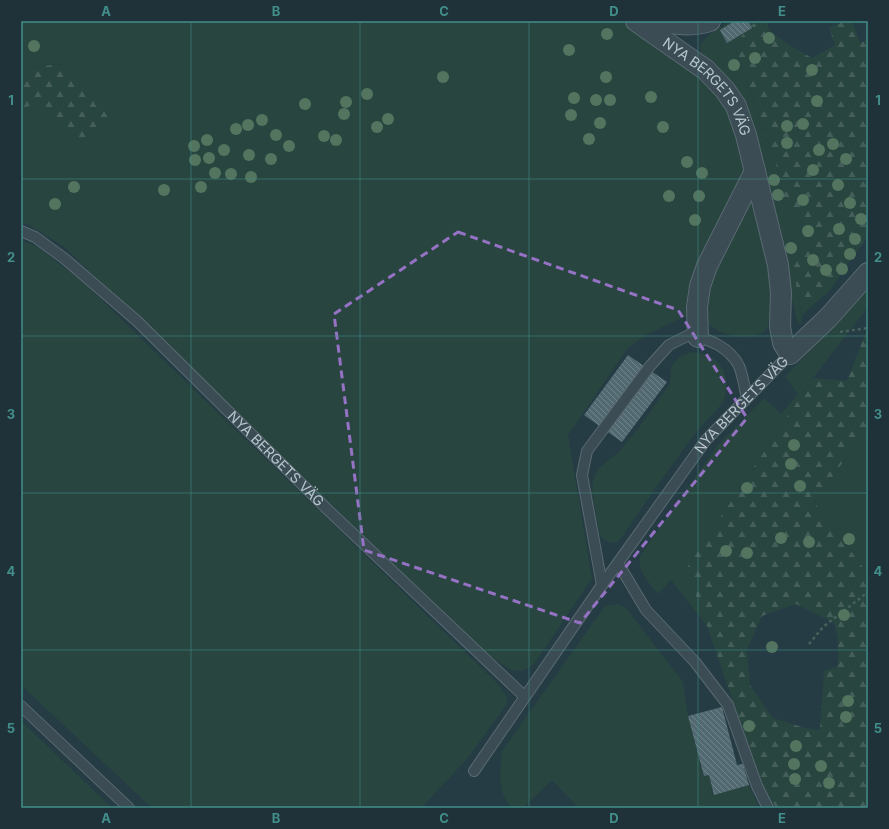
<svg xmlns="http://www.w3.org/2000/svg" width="889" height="829" viewBox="0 0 889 829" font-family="Inter,sans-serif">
	<defs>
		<pattern id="forest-firs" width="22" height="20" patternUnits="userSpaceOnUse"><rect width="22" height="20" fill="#284540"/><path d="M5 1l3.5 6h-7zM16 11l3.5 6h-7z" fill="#455e5a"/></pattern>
		<pattern id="building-back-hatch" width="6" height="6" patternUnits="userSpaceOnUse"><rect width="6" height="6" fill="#526972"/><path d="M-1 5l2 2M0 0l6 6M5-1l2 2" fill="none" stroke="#70848b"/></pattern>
	</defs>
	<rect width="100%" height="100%" fill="#263c45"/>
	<!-- green -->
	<g fill="#284540">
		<path d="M23,21H620L676,54L725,98L748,164L688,315L648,334L627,349L568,435L592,578L534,664L523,671L511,670L487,654L63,246L29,225L21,223V110L29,106L83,143L63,64L21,68V26Z"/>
		<path d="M731,21H756L734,45L776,163L783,203L802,220L799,241L802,249L793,269L802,315L801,325L798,323L742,107L701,55L700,45L709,35Z"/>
		<path d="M752,183L773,272L770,314L768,326L764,332C744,342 721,336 705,321L704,281Z"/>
		<path d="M21,241L36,246L82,281L497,683L507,697L506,705L466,760L421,808H152L21,685Z"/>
		<path d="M868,289V307L813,378L686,569L707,626L671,580L658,594C649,583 637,571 640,556L717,446L764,398L781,414L798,394L785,377Z"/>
		<path d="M691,352C719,354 732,372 724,400C722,405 702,425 696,432C669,468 644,505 619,541C613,545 605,541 600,536L599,531L592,491L593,481L598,469L619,452L638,429L670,384L671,368L674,363L680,357Z"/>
		<path d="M868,428V574L814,502Z"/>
		<path d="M618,604L626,608L683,682L688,716L704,776L709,775L714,794L749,785L759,808H574L576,805L552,780L523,808H512C497,794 500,770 502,751L605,606Z"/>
		<path d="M21,721L111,807L113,808H21Z"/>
	</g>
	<!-- forest -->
	<g fill="url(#forest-firs)" fill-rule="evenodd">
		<path d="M756,21H767L769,30L789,45L812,58L835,45L829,27L847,21H852L860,43L868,39V235L830,290L802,315L793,269L802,249L799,241L802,220L783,203L776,163L734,44Z"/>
		<path d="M63,64L115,112L83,143L29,106L21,110V68Z"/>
		<path d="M868,327V428L814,502L868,574V808H777L766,796L707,626L686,569L813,378L847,381ZM796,604L834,623L838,638V666L824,671L820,730L805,728L773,718L750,685L747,649L762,616Z"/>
	</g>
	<!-- building -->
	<g fill="url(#building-back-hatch)">
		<path d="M735,21H748L752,28L727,43L720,30Z"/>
		<path d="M628,355L667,382L622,442L584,415Z"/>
		<path d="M722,707L737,765L743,764L749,785L714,795L709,775L704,776L688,716Z"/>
	</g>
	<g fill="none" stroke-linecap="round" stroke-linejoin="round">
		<defs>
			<g id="service">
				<path id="s1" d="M21,231L35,237L65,259L137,321L328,510L524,696"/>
				<path d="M618,563L646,610L695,662L728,705L757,786L768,808"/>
				<path d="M602,585L582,475L587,451L650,366L669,345L691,334C709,340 730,347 739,366C743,375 744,387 747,397"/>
				<path d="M21,706L129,808"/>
				<path id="s2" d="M474,771L602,585L706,440L790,354"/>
			</g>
			<g id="minor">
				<path id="s3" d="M636,21L706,70L725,90L736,106L746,135L778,265L781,293L780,327L783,343L790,354L828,318L868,273"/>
				<path d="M658,21C675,24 693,27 710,21"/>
				<path d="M698,337L697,307L700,286L707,266L755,171"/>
			</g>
		</defs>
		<!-- service casing -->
		<use href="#service" stroke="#596a71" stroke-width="12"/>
		<!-- minor casing -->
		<use href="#minor" stroke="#596a71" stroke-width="22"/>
		<!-- path -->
		<g stroke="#46615c" stroke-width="2.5" stroke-dasharray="3 3" stroke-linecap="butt">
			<path d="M840,332L868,328"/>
			<path d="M809,644L823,627L868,592"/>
		</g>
		<!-- service -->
		<use href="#service" stroke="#3b4c54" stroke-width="10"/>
		<!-- minor -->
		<use href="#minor" stroke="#3b4c54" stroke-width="20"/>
	</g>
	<!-- trees -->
	<g fill="#53755f">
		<circle cx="607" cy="34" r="6"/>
		<circle cx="769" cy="38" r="6"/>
		<circle cx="34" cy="46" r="6"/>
		<circle cx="569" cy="50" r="6"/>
		<circle cx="755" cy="58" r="6"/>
		<circle cx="734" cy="65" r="6"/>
		<circle cx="812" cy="70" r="6"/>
		<circle cx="443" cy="77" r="6"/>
		<circle cx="606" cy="77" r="6"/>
		<circle cx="367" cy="94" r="6"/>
		<circle cx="651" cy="97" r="6"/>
		<circle cx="574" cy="98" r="6"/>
		<circle cx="596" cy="100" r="6"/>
		<circle cx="610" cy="100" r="6"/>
		<circle cx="817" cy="101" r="6"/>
		<circle cx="346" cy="102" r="6"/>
		<circle cx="305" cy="104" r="6"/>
		<circle cx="344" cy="114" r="6"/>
		<circle cx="571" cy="115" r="6"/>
		<circle cx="388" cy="119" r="6"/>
		<circle cx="262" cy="120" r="6"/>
		<circle cx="600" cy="123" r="6"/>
		<circle cx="803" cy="124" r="6"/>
		<circle cx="248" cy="125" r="6"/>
		<circle cx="787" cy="126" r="6"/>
		<circle cx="377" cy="127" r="6"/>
		<circle cx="663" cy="127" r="6"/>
		<circle cx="236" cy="129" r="6"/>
		<circle cx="276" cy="135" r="6"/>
		<circle cx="324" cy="136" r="6"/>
		<circle cx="589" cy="139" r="6"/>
		<circle cx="207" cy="140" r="6"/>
		<circle cx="336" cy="140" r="6"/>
		<circle cx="787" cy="143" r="6"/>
		<circle cx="833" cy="144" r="6"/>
		<circle cx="194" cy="146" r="6"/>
		<circle cx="289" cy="146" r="6"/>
		<circle cx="224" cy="150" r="6"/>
		<circle cx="819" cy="150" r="6"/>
		<circle cx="249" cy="155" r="6"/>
		<circle cx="209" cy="158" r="6"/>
		<circle cx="271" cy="159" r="6"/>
		<circle cx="846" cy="159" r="6"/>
		<circle cx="195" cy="160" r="6"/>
		<circle cx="687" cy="162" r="6"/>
		<circle cx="813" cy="170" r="6"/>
		<circle cx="215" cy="173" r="6"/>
		<circle cx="702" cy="173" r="6"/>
		<circle cx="231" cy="174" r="6"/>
		<circle cx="251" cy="177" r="6"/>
		<circle cx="774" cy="180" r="6"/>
		<circle cx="838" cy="185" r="6"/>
		<circle cx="74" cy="187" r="6"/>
		<circle cx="201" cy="187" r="6"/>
		<circle cx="164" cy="190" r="6"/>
		<circle cx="778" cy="195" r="6"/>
		<circle cx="669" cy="196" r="6"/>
		<circle cx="699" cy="196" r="6"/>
		<circle cx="803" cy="200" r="6"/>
		<circle cx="850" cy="203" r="6"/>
		<circle cx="55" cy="204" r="6"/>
		<circle cx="861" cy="219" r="6"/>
		<circle cx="695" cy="220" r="6"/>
		<circle cx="839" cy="229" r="6"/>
		<circle cx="808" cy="231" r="6"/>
		<circle cx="855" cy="239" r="6"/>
		<circle cx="791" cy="248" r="6"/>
		<circle cx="850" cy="254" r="6"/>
		<circle cx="813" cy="260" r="6"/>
		<circle cx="842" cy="269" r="6"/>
		<circle cx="826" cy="270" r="6"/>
		<circle cx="794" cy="445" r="6"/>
		<circle cx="791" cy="464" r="6"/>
		<circle cx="800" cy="486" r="6"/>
		<circle cx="747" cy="488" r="6"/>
		<circle cx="781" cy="538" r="6"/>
		<circle cx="849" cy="539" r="6"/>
		<circle cx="809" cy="542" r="6"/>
		<circle cx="726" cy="551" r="6"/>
		<circle cx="747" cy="553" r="6"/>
		<circle cx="844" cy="615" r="6"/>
		<circle cx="772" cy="647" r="6"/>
		<circle cx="848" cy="701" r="6"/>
		<circle cx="846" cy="717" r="6"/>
		<circle cx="749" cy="726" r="6"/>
		<circle cx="796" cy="746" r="6"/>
		<circle cx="794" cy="764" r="6"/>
		<circle cx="821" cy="766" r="6"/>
		<circle cx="795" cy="779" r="6"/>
		<circle cx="829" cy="783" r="6"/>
	</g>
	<!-- marked area -->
	<path fill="none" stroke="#9672c5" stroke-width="3" stroke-dasharray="8 5" stroke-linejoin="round" d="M458,232L678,310L747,418L580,623L364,550L334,314Z"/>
	<!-- grid -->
	<path fill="none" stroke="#428e8a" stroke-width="1" stroke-opacity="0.55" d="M191,21V808M360,21V808M529,21V808M698,21V808M21,179H868M21,336H868M21,493H868M21,650H868"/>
	<g text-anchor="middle" stroke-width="3" stroke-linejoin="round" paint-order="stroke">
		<!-- street labels -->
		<g font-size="14" fill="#b8c7cd" stroke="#1f3239">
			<text dy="5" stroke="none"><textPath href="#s3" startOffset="99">NYA BERGETS VÄG</textPath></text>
			<text dy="5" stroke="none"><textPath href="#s2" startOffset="454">NYA BERGETS VÄG</textPath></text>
			<text dy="5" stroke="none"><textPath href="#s1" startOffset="343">NYA BERGETS VÄG</textPath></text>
		</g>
	</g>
	<!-- border -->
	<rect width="889" height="829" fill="none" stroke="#1f3239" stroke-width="44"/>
	<rect x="22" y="22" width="845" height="785" fill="none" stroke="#428e8a" stroke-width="1.5"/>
	<g font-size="13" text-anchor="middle" font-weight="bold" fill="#428e8a">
		<text x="106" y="16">A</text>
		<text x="276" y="16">B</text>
		<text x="444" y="16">C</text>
		<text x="614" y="16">D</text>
		<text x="782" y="16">E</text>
		<text x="11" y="105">1</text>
		<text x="878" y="105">1</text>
		<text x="11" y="262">2</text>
		<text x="878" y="262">2</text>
		<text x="11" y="419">3</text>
		<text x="878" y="419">3</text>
		<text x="11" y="576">4</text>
		<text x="878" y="576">4</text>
		<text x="11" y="733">5</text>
		<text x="878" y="733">5</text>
		<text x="106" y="823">A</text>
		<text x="276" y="823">B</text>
		<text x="444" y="823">C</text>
		<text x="614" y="823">D</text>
		<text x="782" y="823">E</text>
	</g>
</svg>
